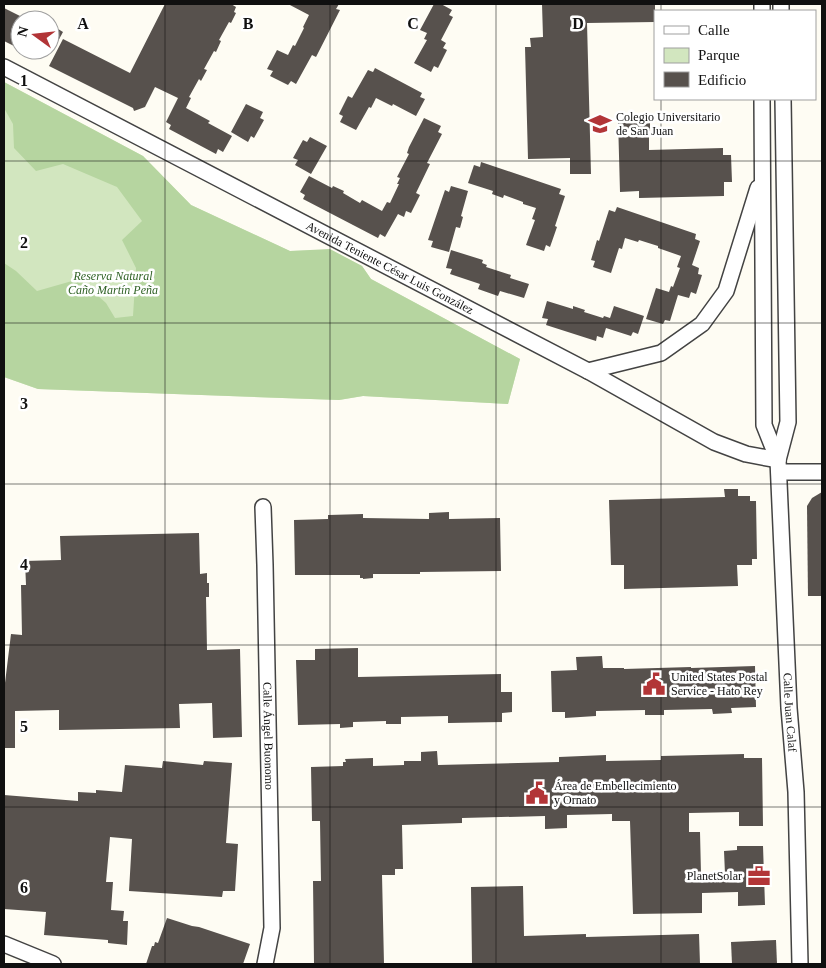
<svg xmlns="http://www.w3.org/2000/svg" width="826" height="968" viewBox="0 0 826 968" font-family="'Times New Roman',serif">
	<rect width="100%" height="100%" fill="#fefcf3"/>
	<!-- green -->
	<path fill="#d2e6bf" d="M4,82L143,156L191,205L290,251L330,250L362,266L371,279L520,359L508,404L363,396L339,400L38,389L4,377Z"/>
	<!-- forest -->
	<path fill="#b6d5a0" d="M4,82L143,156L191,205L290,251L330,249L362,266L371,279L520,359L508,404L363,396L339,400L38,389L4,377V263L16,271L37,291L79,279L106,303L115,318L133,316L136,268L122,240L142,221L117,187L63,164L36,171L14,148L13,124L4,108Z"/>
	<!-- building -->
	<g fill="#57514d">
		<path d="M165,4H231L236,7L234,12L236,13L231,23L229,22L219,40L221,41L216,52L214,51L204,69L207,70L201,81L199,79L189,97L191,98L186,108L210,121L208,123L232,136L223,152L218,149L216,154L169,129L171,125L166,122L178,98L155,87L145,107L134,111L133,108L49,66L63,39L130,73Z"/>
		<path d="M288,4H339L336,9L340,10L316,57L312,55L296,84L291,81L288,85L270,76L273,71L267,69L277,50L288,55L293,45L295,46L304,28L303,27L309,15Z"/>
		<path d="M434,4H441L452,10L449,15L453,17L441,40L446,43L443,48L447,50L438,68L434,66L431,72L414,63L427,40L424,39L427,33L420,30Z"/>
		<path d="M542,4H655V22L587,23L591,174H570V158L528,159L525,47H531L530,38L543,37Z"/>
		<path d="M4,8L20,16V49L4,41Z"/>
		<path d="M50,24L63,32L57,43L50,39Z"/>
		<path d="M375,68L422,93L420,97L425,99L416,116L393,104L392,106L376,98L371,108L369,107L356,130L340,122L343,116L339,114L348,96L352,98L368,70L373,72Z"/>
		<path d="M246,104L263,112L260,118L264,120L254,138L251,136L248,142L231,132Z"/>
		<path d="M424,118L441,126L438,132L442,134L427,163L430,164L416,193L420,195L411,213L406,211L404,217L398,214L385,237L380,234L378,238L303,199L305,195L300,192L309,176L332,188L333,186L344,191L343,193L360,203L362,200L382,211L387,202L390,203L399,184H397L400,178L397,177L409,154L407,153L409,147Z"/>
		<path d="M618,119H650V131H649V150L723,148V155H731L732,182H724V196L639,198V191L620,192Z"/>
		<path d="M310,137L327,146L311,174L295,165L298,160L293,158L303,140L307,142Z"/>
		<path d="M481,162L561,189L559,194L565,196L555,226L557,227L550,247L546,245L544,251L526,245L535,220L532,219L536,208L523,204V202L504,195L503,198L492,194L493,191L468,183L474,165L480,167Z"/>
		<path d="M451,186L468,191L461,216L463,217L460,228L456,227L449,252L431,247L433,241L428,240L445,190L449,192Z"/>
		<path d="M617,207L696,234L695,239L700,241L692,265L699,268L698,274L702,275L696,294L691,292L689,298L678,295L670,321L665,320L663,324L646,319L656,288L669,292L671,286L673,287L680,268L677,267L681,256L658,248V246L639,240L638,242L625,238L622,249L619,248L611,273L593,267L595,261L591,260L597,240L599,241L609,210L615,212Z"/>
		<path d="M451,250L483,260L482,263L487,265L486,267L511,275L510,278L529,284L524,298L500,291L498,296L478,289L480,284L450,274L452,269L446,268Z"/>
		<path d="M547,301L573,309V306L585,310L584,312L603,318L604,316L610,318L614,306L644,316L638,334L633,332L631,336L606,328L603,338L597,336L596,341L546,325L548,319L542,318Z"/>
		<path d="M724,489H738V496H750V501H756L757,559H752V565H737L738,586L624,589V565H611L609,500L725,497Z"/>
		<path d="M822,492V596H808L807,506L812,498Z"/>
		<path d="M449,512V519L500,518L501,571L420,572V574H373V578L363,579V578H360V575H295L294,520L328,519V515H329L363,514V518L429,519V513Z"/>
		<path d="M199,533L200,574L207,573V583H209V597H206L207,650L240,649L242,737L213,738L212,703L179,704L180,728L59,730V710L15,711V748H4V691L11,634L22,635L21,585H26L25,561L61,560L60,536Z"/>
		<path d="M358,648V677L501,674V692H512V712L502,713V722L448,723V716L401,717V724H386V721L353,722V727L340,728V724L298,725L296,660H315V649Z"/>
		<path d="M602,656L603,668H624V669L691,667V668L755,666L756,707L731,708L732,713L713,714L712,709L664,710V715H645V710L596,711V716L565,718V712H552L551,671L577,670L576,657Z"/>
		<path d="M437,751L438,765L559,762V757L606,755V761L661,760V756L744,754V758H762L763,826H739V812L689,813V832H700L701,874H725L724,851L737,850V846H763L765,905L738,906V892L702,893V913L633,914L630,821H612V814L567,815V828L545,829V816L462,818V823L402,825L403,869H395V875H382L384,964H314L313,881H321L320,821H312L311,767L343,766V762H346L345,759L373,758V766L404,765V761H421V752Z"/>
		<path d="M163,761L203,765L204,761L232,763L226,843L238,844L235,891H223L222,897L129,891L132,839L110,837L106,882H113L111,910L124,911L123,921H128L127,945L108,943V940L44,935L46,912L4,909V795L78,801V792L96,793V790L122,792L125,765L162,768Z"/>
		<path d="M523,886L524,936L586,934V937L699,934L700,964H472L471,887Z"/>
		<path d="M167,918L192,926L199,927L250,944L243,964H146L152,946H154L155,942L158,943Z"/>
		<path d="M776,940L777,964H732L731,942Z"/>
	</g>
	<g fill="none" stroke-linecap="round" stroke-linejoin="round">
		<defs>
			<g id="minor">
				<path d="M762,4V11"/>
				<path d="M781,4V11"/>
				<path id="s1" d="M4,67L588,371L714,442L746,454L778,460"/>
				<path d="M762,99L764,425L778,460"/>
				<path id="s2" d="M783,99L788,422L778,460L789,708L796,792L800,964"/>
				<path d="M588,371L661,353L702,324L726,291L758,188"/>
				<path d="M779,472H822"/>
				<path id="s3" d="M263,507L265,565L272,928L265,964"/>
				<path d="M4,944L53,964"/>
			</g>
		</defs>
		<!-- minor casing -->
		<use href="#minor" stroke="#434343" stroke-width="18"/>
		<!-- minor -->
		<use href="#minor" stroke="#fff" stroke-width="15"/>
	</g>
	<!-- grid -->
	<path fill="none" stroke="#101010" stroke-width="1" stroke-opacity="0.55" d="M165,4V964M330,4V964M496,4V964M661,4V11M661,99V964M4,161H822M4,323H822M4,484H822M4,645H822M4,807H822"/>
	<!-- icons -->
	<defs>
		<symbol id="university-bare" viewBox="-9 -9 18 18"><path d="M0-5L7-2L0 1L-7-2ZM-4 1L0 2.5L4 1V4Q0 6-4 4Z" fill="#b23537" stroke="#fff" stroke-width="2.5" paint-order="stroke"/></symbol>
		<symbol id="civic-bare" viewBox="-9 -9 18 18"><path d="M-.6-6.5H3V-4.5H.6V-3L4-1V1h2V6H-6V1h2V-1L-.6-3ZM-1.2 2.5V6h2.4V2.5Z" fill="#b23537" stroke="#fff" stroke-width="2.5" paint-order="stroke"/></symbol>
		<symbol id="office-bare" viewBox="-9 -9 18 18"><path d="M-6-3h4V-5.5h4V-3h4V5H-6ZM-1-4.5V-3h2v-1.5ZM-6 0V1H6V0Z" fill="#b23537" stroke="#fff" stroke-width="2.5" paint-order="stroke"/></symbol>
	</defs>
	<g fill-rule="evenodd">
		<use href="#university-bare" x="584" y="108" width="32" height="32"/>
		<use href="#civic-bare" x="638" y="668" width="32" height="32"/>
		<use href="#civic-bare" x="521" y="777" width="32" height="32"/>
		<use href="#office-bare" x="743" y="860" width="32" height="32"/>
	</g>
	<g text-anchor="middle" stroke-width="5" stroke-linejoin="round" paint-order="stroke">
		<!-- poi labels -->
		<g font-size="12" fill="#101010" stroke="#fff" text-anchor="start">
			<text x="616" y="121">Colegio Universitario<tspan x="616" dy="14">de San Juan</tspan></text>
			<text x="671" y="681">United States Postal<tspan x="671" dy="14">Service - Hato Rey</tspan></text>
			<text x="554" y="790">Área de Embellecimiento<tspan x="554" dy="14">y Ornato</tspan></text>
			<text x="742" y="880" text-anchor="end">PlanetSolar</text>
		</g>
		<!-- street labels -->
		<g font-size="12" fill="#101010" stroke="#fff">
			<text dy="4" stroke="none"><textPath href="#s1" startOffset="435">Avenida Teniente César Luis González</textPath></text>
			<text dy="4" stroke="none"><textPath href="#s2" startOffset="615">Calle Juan Calaf</textPath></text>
			<text dy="4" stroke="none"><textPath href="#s3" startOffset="229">Calle Ángel Buonomo</textPath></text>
		</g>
		<!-- park labels -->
		<g font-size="12" font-style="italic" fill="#306226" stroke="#fff">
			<text x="113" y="280">Reserva Natural<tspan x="113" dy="14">Caño Martín Peña</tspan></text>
		</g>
	</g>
	<g font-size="16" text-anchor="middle" font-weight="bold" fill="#101010" stroke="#fff" stroke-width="5" stroke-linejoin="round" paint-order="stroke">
		<text x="83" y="29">A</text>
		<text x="248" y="29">B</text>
		<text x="413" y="29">C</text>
		<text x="578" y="29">D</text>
		<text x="24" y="86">1</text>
		<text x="24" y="248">2</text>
		<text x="24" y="409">3</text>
		<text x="24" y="570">4</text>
		<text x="24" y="732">5</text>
		<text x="24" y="893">6</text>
	</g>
	<!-- border -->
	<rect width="826" height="968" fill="none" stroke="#101010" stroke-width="10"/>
	<!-- legend -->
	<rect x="654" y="10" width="162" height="90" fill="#ffffff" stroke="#9f9f9f"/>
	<rect x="664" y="26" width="25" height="8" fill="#ffffff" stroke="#9f9f9f"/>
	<text x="698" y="35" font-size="15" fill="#101010">Calle</text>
	<rect x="664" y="48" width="25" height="15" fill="#d2e6bf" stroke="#9f9f9f"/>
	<text x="698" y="60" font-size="15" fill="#101010">Parque</text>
	<rect x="664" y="72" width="25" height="15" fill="#57514d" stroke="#9f9f9f"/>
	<text x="698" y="85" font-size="15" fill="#101010">Edificio</text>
	<!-- north arrow -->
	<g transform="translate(35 35) rotate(285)"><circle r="24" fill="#ffffff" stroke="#9f9f9f"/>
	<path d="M0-4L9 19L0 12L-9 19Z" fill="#b23537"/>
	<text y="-8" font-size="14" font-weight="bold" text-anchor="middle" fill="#101010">N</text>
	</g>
</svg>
